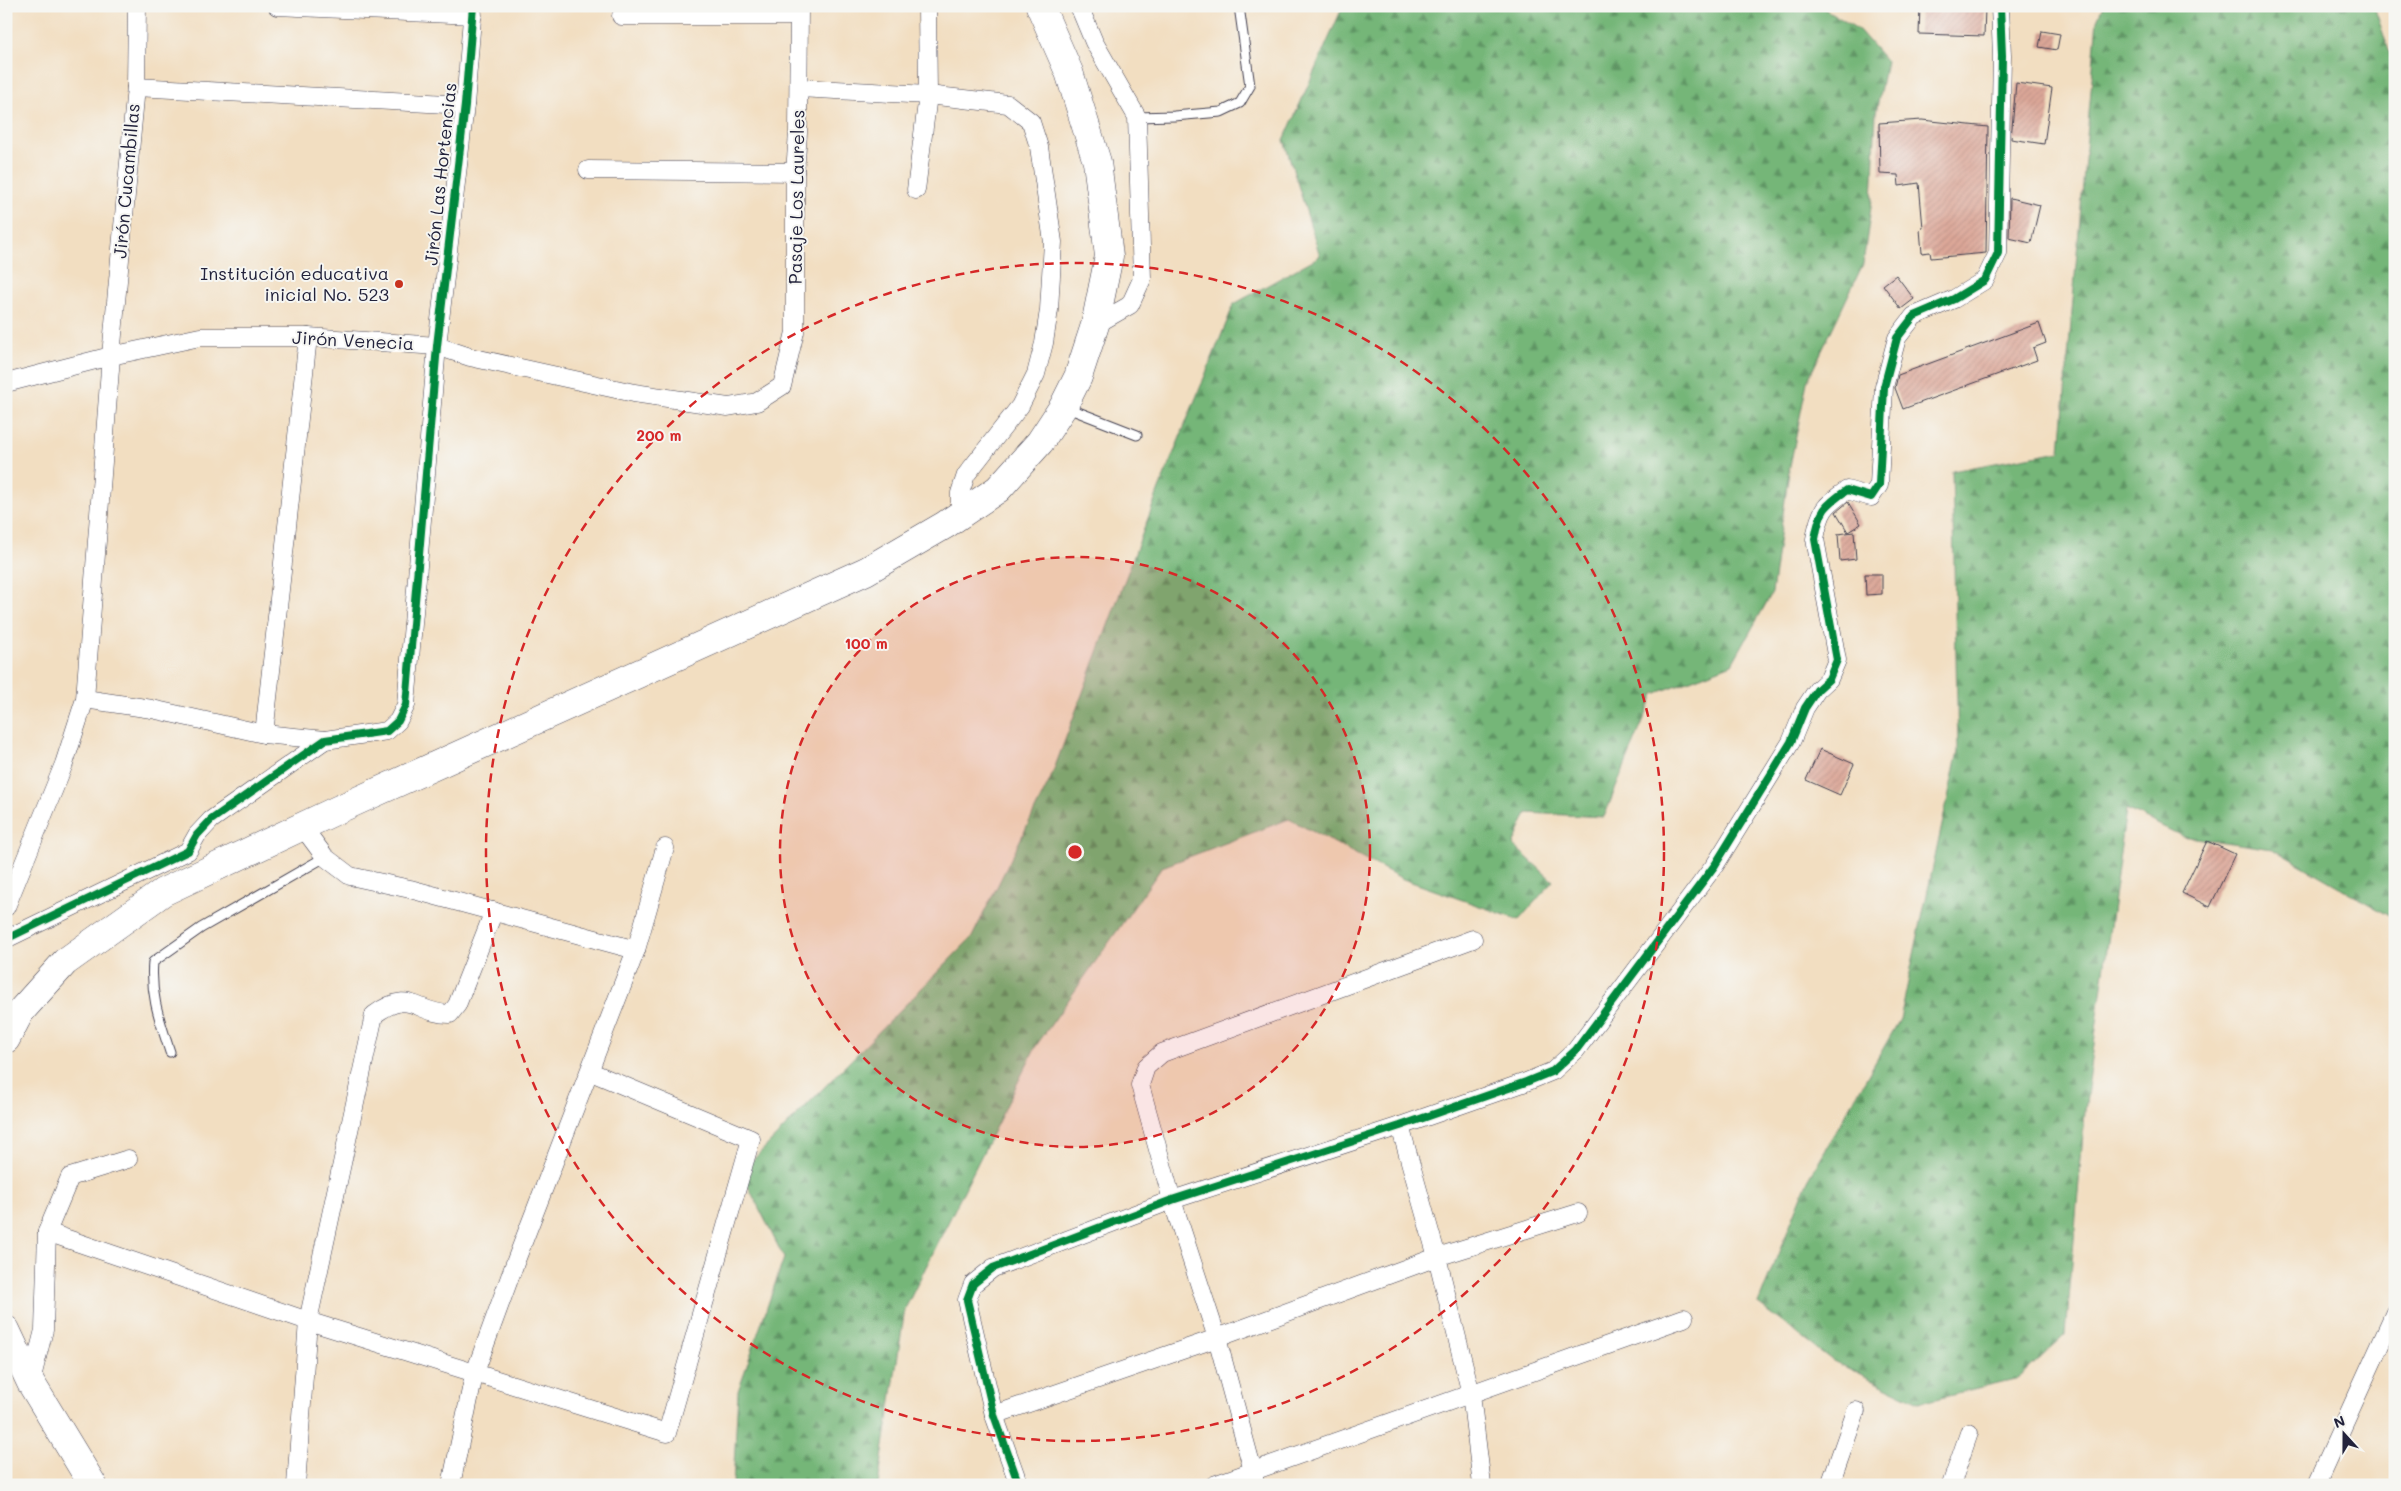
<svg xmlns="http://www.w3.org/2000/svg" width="2401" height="1491" viewBox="0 0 2401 1491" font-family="Mali,sans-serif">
	<defs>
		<pattern id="forest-firs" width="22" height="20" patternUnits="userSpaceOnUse" patternTransform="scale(1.25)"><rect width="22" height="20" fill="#74b678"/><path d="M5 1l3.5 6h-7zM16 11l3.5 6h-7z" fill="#5f9464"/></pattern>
		<pattern id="building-hatch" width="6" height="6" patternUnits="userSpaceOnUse" patternTransform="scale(1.25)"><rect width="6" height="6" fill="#dca798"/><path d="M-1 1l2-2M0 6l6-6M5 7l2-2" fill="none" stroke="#bc8f84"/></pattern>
	</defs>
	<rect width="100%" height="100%" fill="#f6f6f2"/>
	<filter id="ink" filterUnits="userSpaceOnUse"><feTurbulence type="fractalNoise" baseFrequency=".02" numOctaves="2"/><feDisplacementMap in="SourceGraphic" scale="10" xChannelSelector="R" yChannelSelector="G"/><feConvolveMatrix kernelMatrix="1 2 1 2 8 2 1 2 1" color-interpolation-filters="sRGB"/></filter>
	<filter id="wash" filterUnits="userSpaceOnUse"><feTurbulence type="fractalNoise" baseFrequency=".0096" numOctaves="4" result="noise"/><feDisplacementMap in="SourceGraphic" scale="20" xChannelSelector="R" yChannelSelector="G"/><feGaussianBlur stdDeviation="1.12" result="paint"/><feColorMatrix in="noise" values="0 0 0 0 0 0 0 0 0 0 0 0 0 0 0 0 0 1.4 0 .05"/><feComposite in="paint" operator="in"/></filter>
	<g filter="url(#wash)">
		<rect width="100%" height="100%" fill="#f2dec1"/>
		<!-- forest -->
		<g fill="url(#forest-firs)" stroke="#4b6c5a">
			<path d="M1343,6H1820L1859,30L1886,61L1876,113L1872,200L1863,264L1807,382L1789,471L1772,593L1732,664L1654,694L1604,817L1527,813L1513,845L1553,881L1519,920L1403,879L1289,819L1162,867L1036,1046L905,1309L878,1485H733L738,1391L784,1258L741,1172L972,937L1050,780L1159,489L1234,304L1320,256L1284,140Z"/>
			<path d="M2103,6H2374L2395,69V919L2273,849L2182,836L2126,809L2085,1111L2066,1334L2019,1378L1919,1402L1833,1361L1758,1304L1808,1180L1900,1019L1958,751L1952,471L2060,451L2097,20Z"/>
		</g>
		<g id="blocks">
			<!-- building -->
			<g fill="url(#building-hatch)">
				<path d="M1920,6L1985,8L1984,36L1919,34Z"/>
				<path d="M2042,31L2060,34L2057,50L2039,47Z"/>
				<path d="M2016,83L2052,88L2044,144L2011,139Z"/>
				<path d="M1922,120L1988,127L1986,253L1931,258L1930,252L1922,253L1920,229L1923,228L1919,183L1899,186L1898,175L1880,174L1879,123Z"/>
				<path d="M2010,198L2040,205L2031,243L2009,238Z"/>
				<path d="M1896,275L1914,299L1901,309L1883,285Z"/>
				<path d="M2039,323L2046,343L2033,348L2037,360L1903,409L1895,388L1898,375Z"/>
				<path d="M1848,502L1861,524L1848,532L1836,512Z"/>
				<path d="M1854,532L1856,559L1840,561L1838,534Z"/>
				<path d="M1865,574H1882V594L1866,595Z"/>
				<path d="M1820,749L1854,764L1840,795L1806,780Z"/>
				<path d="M2207,841L2235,854L2210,907L2182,893Z"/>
			</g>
		</g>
	</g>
	<g filter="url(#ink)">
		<use href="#blocks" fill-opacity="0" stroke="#413e4f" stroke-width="1"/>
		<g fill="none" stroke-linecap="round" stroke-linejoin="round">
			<defs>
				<g id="lane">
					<path d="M1137,117L1174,116L1221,112L1240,103L1250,86L1239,6"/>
					<path d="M1065,407L1137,435"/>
					<path d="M170,1052C160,1021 150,995 153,962L201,928L325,857"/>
				</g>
				<g id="street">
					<path d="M277,6L473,15"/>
					<path d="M1079,6L1094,42L1137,117L1142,279L1130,305L1095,325"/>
					<path d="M621,16H798"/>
					<path d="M136,87L465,105"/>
					<path d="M799,88L928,95L1008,104L1031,122L1039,147L1053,242L1049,310L1044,343L1036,374L1020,406L966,475L960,493V515"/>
					<path d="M588,170L795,172"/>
					<path d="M916,190L928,95L927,6"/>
					<path d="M6,383L111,356L200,337H308L437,346L470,357L634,393L728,407L757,402L782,386L795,332V172L798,133L799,6"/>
					<path d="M85,699L152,709L264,734L325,740"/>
					<path d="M264,734L308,337"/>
					<path d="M302,826L325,857L350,876L410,889L636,950"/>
					<path d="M6,907L64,764L85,699L111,356L136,87L137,6"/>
					<path d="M6,939L188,851L197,835L211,820L325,740L387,731L398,721L406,705L437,346L465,105L473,6"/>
					<path d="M1400,1126L1437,1257L1471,1394L1482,1485"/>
					<path d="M47,1232L308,1321L667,1433L751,1139L591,1072"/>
					<path d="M31,1381L44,1330L47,1232L70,1177L128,1159"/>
					<path d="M994,1415L1217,1338L1437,1257L1578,1213"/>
					<path d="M296,1485L308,1321L374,1015C412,987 415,1014 450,1014L457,1005L494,911"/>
					<path d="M451,1485L474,1375L515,1263L636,950L665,848"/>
					<path d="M1019,1485L994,1415L967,1300L973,1284L993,1268L1172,1200L1400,1126L1526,1082L1553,1071L1576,1050L1715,865L1791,742L1805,708L1817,690L1829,679L1837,660L1815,539C1820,510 1824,506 1847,490L1871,497L1879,485L1884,387L1897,338L1914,316L1954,299L1985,280L1998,253L2002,56L2000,6"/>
					<path d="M1214,1485L1684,1318"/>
					<path d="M1255,1485L1253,1471L1217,1338L1172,1200L1140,1085L1146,1067L1162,1053L1473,939"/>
					<path d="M1830,1485L1856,1411"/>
					<path d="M1951,1485L1969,1433"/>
					<path d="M2316,1485L2395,1312"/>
				</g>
				<g id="highway">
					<path d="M6,1039L20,1012L65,962L163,892L337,810L866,571L945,525L998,489L1040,442L1063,407L1078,377L1095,325L1109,256L1097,162L1069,72L1040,6"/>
					<path d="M6,1330L31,1383L93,1485"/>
				</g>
			</defs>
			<!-- lane casing -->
			<use href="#lane" stroke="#413e4f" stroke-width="11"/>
			<!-- street casing -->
			<use href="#street" stroke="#413e4f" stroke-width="19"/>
			<!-- highway casing -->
			<use href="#highway" stroke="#413e4f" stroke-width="29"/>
			<!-- lane -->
			<use href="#lane" stroke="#fff" stroke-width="9"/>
			<!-- street -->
			<use href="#street" stroke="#fff" stroke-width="18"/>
			<!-- highway -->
			<use href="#highway" stroke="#fff" stroke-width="28"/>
			<defs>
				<g id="cycleway">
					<path d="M6,939L188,851L197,835L211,820L325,740L387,731L398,721L406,705L437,346L465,105L473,6"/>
					<path d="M1019,1485L994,1415L967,1300L973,1284L993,1268L1172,1200L1400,1126L1526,1082L1553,1071L1576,1050L1715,865L1791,742L1805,708L1817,690L1829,679L1837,660L1815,539C1820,510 1824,506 1847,490L1871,497L1879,485L1884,387L1897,338L1914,316L1954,299L1985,280L1998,253L2002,56L2000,6"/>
				</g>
			</defs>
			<!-- cycleway casing -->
			<use href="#cycleway" stroke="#f6f6f2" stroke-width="11"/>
			<!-- cycleway -->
			<use href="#cycleway" stroke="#00873e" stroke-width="8"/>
		</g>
	</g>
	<!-- distance rings -->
	<circle cx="1075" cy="852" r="295" fill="#d62828" fill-opacity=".12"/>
	<g fill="none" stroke="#d62828" stroke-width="2.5" stroke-dasharray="9 6">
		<circle cx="1075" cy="852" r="295"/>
		<circle cx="1075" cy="852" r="589"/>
	</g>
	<!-- markers -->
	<circle fill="#c8321e" stroke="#f6f6f2" stroke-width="2" cx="399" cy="284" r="5"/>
	<g text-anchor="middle" stroke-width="4" stroke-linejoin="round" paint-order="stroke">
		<!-- street labels -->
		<g font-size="18" fill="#22223b" stroke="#f6f6f2">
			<text transform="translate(441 174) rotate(-84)" y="6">Jirón Las Hortencias</text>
			<text transform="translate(127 181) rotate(-85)" y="6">Jirón Cucambillas</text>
			<text transform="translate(797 197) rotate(-89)" y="6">Pasaje Los Laureles</text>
			<text transform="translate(353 341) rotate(3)" y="6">Jirón Venecia</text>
		</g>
		<!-- poi labels -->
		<g font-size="18" fill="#22223b" stroke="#f6f6f2" text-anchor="end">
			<text x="389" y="280">Institución educativa<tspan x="389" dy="21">inicial No. 523</tspan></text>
		</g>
	</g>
	<circle cx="1075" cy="852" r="8" fill="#d62828" stroke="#f6f6f2" stroke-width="2.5"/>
	<g font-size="15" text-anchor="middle" font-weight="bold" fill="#d62828" stroke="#f6f6f2" stroke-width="4" stroke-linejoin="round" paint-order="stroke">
		<text x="659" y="441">200 m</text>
		<text x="866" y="649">100 m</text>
	</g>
	<!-- margin -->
	<rect width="2401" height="1491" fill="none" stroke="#f6f6f2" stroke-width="25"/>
	<!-- north arrow -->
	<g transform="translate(2344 1434) rotate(339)" stroke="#f6f6f2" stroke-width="4" paint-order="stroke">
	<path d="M0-4L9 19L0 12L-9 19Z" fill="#22223b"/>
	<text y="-8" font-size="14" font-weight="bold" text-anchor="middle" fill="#22223b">N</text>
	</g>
</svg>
